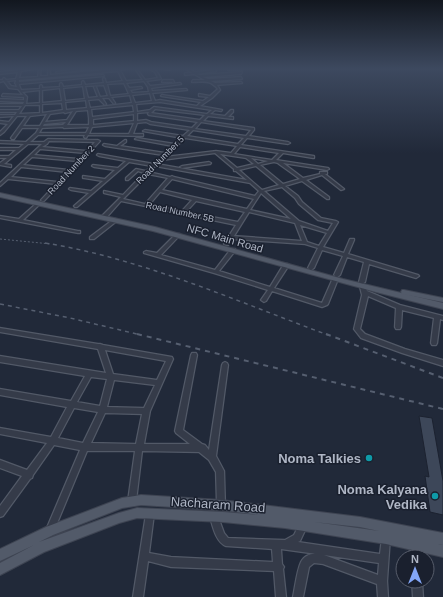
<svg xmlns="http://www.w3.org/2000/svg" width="443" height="597" viewBox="0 0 443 597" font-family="Arial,sans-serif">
	<rect width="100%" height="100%" fill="#212939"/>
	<!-- building -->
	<path fill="#3d4759" stroke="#1c2230" d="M419,416L432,418L443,481V515L430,512L425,476L429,477Z"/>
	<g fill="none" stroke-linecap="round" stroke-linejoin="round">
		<defs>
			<g id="minor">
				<path d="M19,69H34L21,71L19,78L38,77L39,69H41L40,76H48V69H50V75L116,69H127L120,70L126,81L143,80L136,70L137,69L145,80L158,78L155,72L149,69C156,69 158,73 161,79L146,81L150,86L180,83L181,84L151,88L152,91L186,89L187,90L152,93L155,101L160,100L197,106L201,102L161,96L162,95L203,101L209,97L199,96V94L210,96L218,89C209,79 204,82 192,82L193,80H205L194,74L185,75V73H192L186,69H189L195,72L215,70L216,71L197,74L200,75L242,72L241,74L203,77L208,79L241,77L242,79L211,81L215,83L241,82L242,83L217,85L220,90L212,98L200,106L222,110L221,111L215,110L210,114L225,116L231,110H233V112L228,117H233V119L208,116L203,121L254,128V130L249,136L288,142L290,143L288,144L247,138L241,145L314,156V158H313L283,153L276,160L328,168L329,169L327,170L283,163L303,178L320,174V172C321,172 326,172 327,172V174H325L344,189L341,190L322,175L306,180L329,197V199H327L302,181L285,186L298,196L302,202L321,218L336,221L338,222L323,247L344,253L350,239H354V240L348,254L418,275L419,276L416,278L369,264L365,282L362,284L359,282L364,262L347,257L340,275L337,277L334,275L343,256L322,250L314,268L311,270L308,268L318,248L305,244L232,239L228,245H226L224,244L236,225L121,201L106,218H102V216L121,197L104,193V191L123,195L144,173L138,171L128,180H126V178L136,169L146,171L152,166L129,162L77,207H75L74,206L89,193L71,190L69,189L70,188L91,191L103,181L84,178H83V176L105,179L115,170L94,167L92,166L93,165L118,168L126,161L99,156L97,155L98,154L154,164L163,155L105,146L103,145L104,144L117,146L125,140H126V142L120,146L165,153L173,146L135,139L137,138L175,144L182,138L143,131L145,130L183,136L190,130L150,124L146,122L137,123L133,134H143V136H142L88,135L86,138L84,137L85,135H38L30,142H44L48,139L98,140L100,141L44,201H42L41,200L56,184L8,179L0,186V183L42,144H28L4,164L11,165V167L0,165V163L7,158H0V156H9L16,150H0V148H19L24,144L0,143V141L26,142L36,133L39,128H22L14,139H12L11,138L27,116H17L4,132L0,135V132L8,124L0,123V121L9,122L14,116L0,117V115H15L17,112H0V110H19L22,106H0V104H23L24,102L0,101V99L24,100V97L2,96L3,94L23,95L18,89L9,88L4,81L0,82V80H3V79L4,78L6,80L16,79L18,72L0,74V72L19,70ZM118,71L123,81L106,83L105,79L104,78L103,79L104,83L85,85L84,82L83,81L82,82V85L63,87L62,84L61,83L60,84V87L42,88V86L41,85L40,86V89L21,90L19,85V84L104,76L103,75L19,82V80ZM16,80V82L15,83L16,84L17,87L11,86L7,81ZM144,81L148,87L149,92L132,93L130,90L142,88L141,87L129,88L126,83ZM124,83L129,94L110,96L107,84ZM104,85L108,96L100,97L96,87L95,86L94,87L98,97L88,98L85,86ZM83,86L85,99L65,101L63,88ZM60,88L62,101L42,103V90ZM40,90V103L26,104L27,97L22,92ZM150,93L152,101L135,103L132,95ZM130,95L132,103L90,108L88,100L99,99L105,105L106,104L102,98H109L114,104L115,103L111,97ZM86,100L87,108L66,110L65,102ZM160,102L212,110L207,114L154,107L150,110L137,112L136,104ZM62,103L63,110L42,113V104ZM25,105H40V113L19,114ZM133,105L134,112L92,117L91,109ZM155,109L205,115L200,120L151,113ZM88,110L89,118V125H67L76,111ZM73,111L67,120L45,122L50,114L64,112L65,113ZM149,112L148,114L149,115L198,122L192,128L151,122L146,120L137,121V113ZM47,114L40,126H23L30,116ZM134,114V121L93,125V119ZM66,122L63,125L43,126L44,124ZM201,122L251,130L246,136L195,129ZM134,123L129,134H89L92,127ZM63,127L64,128L89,127L86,133H39L42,128ZM193,130L244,138L238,144L187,136ZM185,138L237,146L231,153L216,151L165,157ZM49,141L95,142L87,151L42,147L47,144ZM240,147L279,153L272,160L234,154ZM40,149L85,153L79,159L34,155ZM215,153L234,169V171H236L247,180L157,164L162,160ZM220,154L246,158L254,164L237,168ZM32,157L77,161L69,170L23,165ZM251,158L268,161L258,164ZM274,162L278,163L279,164L300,179L283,184L260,165ZM155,166L250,183L259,191L255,196L174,177L172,176L170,177L149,172ZM256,166L279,185L262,190L239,170ZM21,167L67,172L58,182L11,177ZM148,174L168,178L145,204L123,199ZM172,179L254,199L247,209L162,190ZM282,187L295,198L299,204L318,220L333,223L328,231L299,221L264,191ZM160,192L192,200L182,211L149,205ZM261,193L291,219L250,210ZM196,201L245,212L238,222L186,212ZM249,212L295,223L302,241L234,236ZM300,225L327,233L319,246L307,242Z"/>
				<path d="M79,69H90L57,73L56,72Z"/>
				<path d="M161,69H171L170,70Z"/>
				<path d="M229,69H241L242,70H228Z"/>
				<path d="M163,80H173L174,82L173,83L172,82H162Z"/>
				<path d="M209,162L211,163L210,164L182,168L180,167L182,166Z"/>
				<path d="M38,202H40L41,203L23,220L78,231H80V233H78L0,218V216L19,219Z"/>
				<path d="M114,219H116L118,220L94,239H90V237Z"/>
				<path d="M176,234H180V235L161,255L215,270L231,249H235V251L219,271L270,287L284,264H288L289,265L274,288L322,303L333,278H337L338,279L328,304L327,305L322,307L272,291L266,301L264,302L261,300L268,290L214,273L144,253V252L146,251L157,253Z"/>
				<path d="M363,285L365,286L367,291L400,305L443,316V320L440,319L437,343L436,345H432L431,343L434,318L402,310L401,327L400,329H396L395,327L396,308L368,296L360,329L365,334L405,349L443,360V366L402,353L361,338L354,329L362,295L360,287Z"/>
				<path d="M0,328L98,344H100L103,345L172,357L173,359L150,411L144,444H190L176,433L175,431L191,355L192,353H196L197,355L183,430L202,444L205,445L209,450L222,365L223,363L225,362L227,363L228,365L216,456L224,471L225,505L224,508L221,509L218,508L217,505L216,472L209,460L199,452L142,451L136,501L135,504L132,505L129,504L128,501L135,451H87L53,533L50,534L47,533L46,530L80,450L54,445L33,475L32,478L30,479L3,516L0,517V506L22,476L0,468V460L27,470L47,443L0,434V428L51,437L67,407L0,395V389L71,401L85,376L0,362V356L106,373L98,349L0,332ZM105,350L166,361L157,380L113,374ZM91,377L107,379L100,406L77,402ZM114,380L155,385L144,408L107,407ZM74,408L98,412L83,443L58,438ZM105,413L142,414L136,444L91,443Z"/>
				<path d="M150,510L153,511L154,514L149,553L171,557L273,562L272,549L226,546C216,542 213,527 210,517L211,514L214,513L217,514L224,533L228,538L285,540L294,535L300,523L303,522L306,523L307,526L300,541L298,542L380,554L382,538L383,535L386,534L389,535L390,538L387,581L388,597H378L377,584L323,564L314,563L309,567L303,597H293C295,588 297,570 301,562C304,556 311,553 317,554L281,549L282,564L284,567L283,569L286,597H276L274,571L171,567L148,561L143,597H133L146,514L147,511ZM324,555L379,563L378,575Z"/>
				<path d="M414,541L417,542L418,545L420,557H410V545L411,542Z"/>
				<path d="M412,581H422L423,597H413Z"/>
			</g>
			<g id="major">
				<path d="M0,193L155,227L343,279L443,303V309L376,292L153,231L0,197Z"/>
				<path d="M402,290H404L443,298V302L402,294L401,292Z"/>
				<path d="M141,495L221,500L360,517L443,533V545L409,538L443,545V557L386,544L285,528L223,522L137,518L119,523L44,552L0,575V563L34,545L0,561V549L46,527L122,498ZM141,505L221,510L260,515L223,512L137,508L119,513L39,542L53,535L122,508ZM314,522L360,527L379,531Z"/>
			</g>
		</defs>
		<!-- minor casing -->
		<use href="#minor" stroke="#525967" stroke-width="2.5"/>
		<!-- major casing -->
		<use href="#major" stroke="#3e4452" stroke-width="2"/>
		<!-- minor -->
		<use href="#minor" fill="#353b49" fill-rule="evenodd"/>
		<!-- major -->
		<use href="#major" fill="#525a69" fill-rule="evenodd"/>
		<!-- rail-far2 -->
		<path stroke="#565f70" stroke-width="1" stroke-dasharray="2 2" stroke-linecap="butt" d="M0,239L51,244"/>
		<!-- rail-far1 -->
		<g stroke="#565f70" stroke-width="1.5" stroke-dasharray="4 4" stroke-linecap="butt">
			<path d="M45,243C143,259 236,301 328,335"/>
			<path d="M0,304L70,318L141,335"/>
		</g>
		<!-- rail -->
		<g stroke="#565f70" stroke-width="2" stroke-dasharray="5 5" stroke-linecap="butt">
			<path d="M137,334L443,409"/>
			<path d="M326,334L443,378"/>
		</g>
	</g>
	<!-- sky -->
	<linearGradient id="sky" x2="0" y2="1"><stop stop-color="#12171f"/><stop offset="0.45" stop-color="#3d495f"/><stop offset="1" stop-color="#3d495f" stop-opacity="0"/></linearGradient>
	<rect width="443" height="153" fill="url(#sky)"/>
	<!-- markers -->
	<g fill="#0f9aa8" stroke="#1a202e" stroke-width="1.5">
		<circle cx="369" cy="458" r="4"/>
		<circle cx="435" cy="496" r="4"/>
	</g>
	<g text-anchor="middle" stroke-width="3" stroke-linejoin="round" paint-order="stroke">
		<!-- far-street labels -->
		<g font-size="9" fill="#afb6c5" stroke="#1a202e">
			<text transform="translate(160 160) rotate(-45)" y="3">Road Number 5</text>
			<text transform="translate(71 170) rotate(-47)" y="3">Road Number 2</text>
			<text transform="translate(180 212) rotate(12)" y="3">Road Number 5B</text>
		</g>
		<!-- street labels -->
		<g font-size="11" fill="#afb6c5" stroke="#1a202e">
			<text transform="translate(225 238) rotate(16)" y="4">NFC Main Road</text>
		</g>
		<!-- near-poi labels -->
		<g font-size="13" font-weight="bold" fill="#afb6c5" stroke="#1a202e" text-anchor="end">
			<text x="361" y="463">Noma Talkies</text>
			<text x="427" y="494">Noma Kalyana<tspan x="427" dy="15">Vedika</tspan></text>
		</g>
		<!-- near-street labels -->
		<g font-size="13" fill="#afb6c5" stroke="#1a202e">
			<text transform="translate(218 504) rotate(4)" y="5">Nacharam Road</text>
		</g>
	</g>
	<!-- north arrow -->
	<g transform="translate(415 569)"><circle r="19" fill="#1a202e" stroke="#565c6a"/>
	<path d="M0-3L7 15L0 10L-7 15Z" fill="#83a6f7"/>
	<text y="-6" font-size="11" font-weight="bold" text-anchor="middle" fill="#afb6c5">N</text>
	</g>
</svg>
